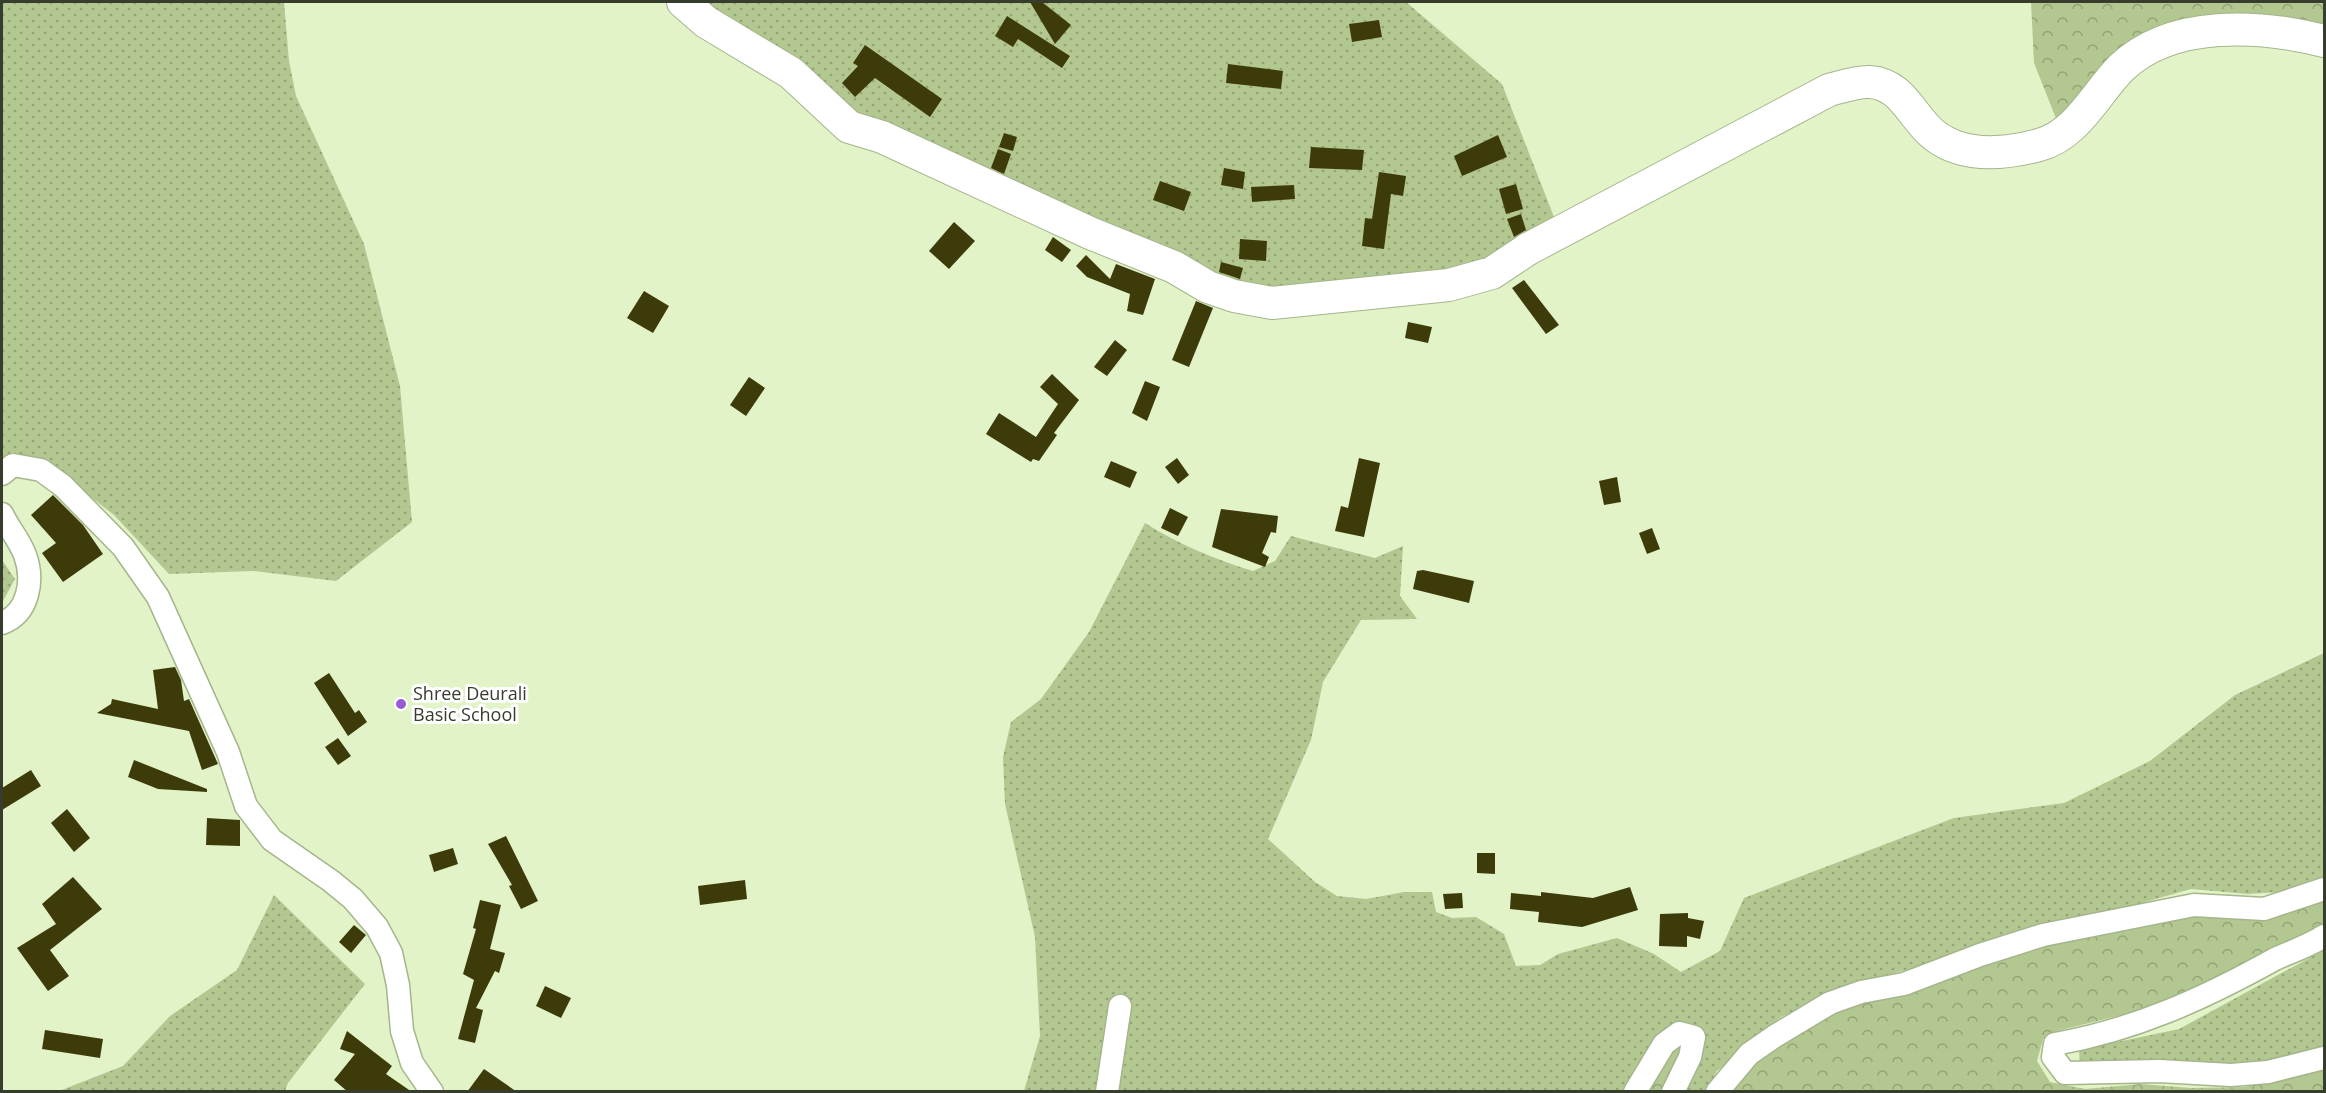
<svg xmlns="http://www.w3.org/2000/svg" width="2326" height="1093" viewBox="0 0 2326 1093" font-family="'Open Sans',sans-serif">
	<defs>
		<pattern id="grass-dots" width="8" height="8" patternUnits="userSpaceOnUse" patternTransform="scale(1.5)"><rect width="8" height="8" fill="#b3c791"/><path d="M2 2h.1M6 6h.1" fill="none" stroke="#92a377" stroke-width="1.8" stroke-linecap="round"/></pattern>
		<pattern id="forest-crowns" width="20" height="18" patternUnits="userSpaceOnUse" patternTransform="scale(1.5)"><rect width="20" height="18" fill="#b3c791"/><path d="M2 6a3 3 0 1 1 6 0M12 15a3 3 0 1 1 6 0" fill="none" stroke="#92a377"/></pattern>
	</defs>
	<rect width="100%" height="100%" fill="#e2f3c8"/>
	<!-- grass -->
	<g fill="url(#grass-dots)">
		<path d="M2,2H284L289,61L296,96L364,244L400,386L412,522L336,581L253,571L169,574L114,515L48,464L12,452L2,462Z"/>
		<path d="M696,2H1406L1502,84L1554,217L1482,264L1437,275L1238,291L854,119Z"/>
		<path d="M1145,523C1180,545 1214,559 1253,571L1275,561L1291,536L1375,558L1403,546L1400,596L1417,619L1361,620L1323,682L1311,740L1268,839L1315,882L1337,896L1366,899L1404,892H1432L1436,912L1452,918L1476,917L1504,934L1516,966L1540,965L1558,954L1617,938L1654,954L1681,972L1720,951L1744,898L1954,818L2064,803L2150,761L2235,695L2324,653V878L2281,892L2247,894L2191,889L1852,985L1781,1017L1717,1071L1706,1091H1686L1701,1051L1703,1030L1680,1021L1645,1055L1624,1091H1024L1040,1036L1035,937L1005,804L1003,757L1011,722L1041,699L1089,632Z"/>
		<path d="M2,560L15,579L3,601L2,600Z"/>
		<path d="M274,895L365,984L288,1083L285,1091H59L123,1066L170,1016L237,970Z"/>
		<path d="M2324,950V1050L2235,1067L2080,1064L2079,1050L2179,1029Z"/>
	</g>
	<!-- forest -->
	<g fill="url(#forest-crowns)">
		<path d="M2031,2H2324V32L2197,22L2059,126L2034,63Z"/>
		<path d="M2324,896V924L2273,948L2220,979L2138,1011L2057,1031L2043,1039L2037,1061L2050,1082L2085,1089L2141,1084L2191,1088L2245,1087L2301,1071L2324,1070V1091L1724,1092C1762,1051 1812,1023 1863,1000C1890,987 1922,981 1950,972C2074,934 2197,914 2324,896Z"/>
		<path d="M1679,1042L1686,1048L1667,1091L1644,1092Z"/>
	</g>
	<!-- building -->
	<g fill="#3e3b0a">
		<path d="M1030,2H1042L1071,25L1055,44Z"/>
		<path d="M1007,16L1070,56L1062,68L1018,39L1013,47L995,36Z"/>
		<path d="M1379,20L1382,37L1352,42L1349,24Z"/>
		<path d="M865,45L942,99L930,117L875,78L855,97L842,83L858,66L853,63Z"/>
		<path d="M1228,64L1283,71L1281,89L1226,83Z"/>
		<path d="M1004,133L1017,137L1013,151L999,147Z"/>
		<path d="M1498,135L1507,157L1462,176L1454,156Z"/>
		<path d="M1311,147L1364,150L1362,170L1309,168Z"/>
		<path d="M998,149L1011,154L1004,174L991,168Z"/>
		<path d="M1224,168L1245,172L1243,189L1221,185Z"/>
		<path d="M1379,172L1406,176L1403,196L1391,194L1384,249L1362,246L1365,218L1372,219Z"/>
		<path d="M1160,181L1191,192L1184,211L1153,200Z"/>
		<path d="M1516,184L1523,209L1506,214L1499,189Z"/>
		<path d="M1294,185L1295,199L1252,202L1251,187Z"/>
		<path d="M1521,214L1526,230L1514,237L1507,219Z"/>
		<path d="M954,222L975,241L949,269L929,251Z"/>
		<path d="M1053,237L1071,250L1062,262L1045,250Z"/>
		<path d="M1240,239L1267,241L1266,261L1239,259Z"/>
		<path d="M1086,255L1110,279L1116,264L1155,279L1143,315L1127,311L1130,294L1087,277L1076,266Z"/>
		<path d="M1221,262L1243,268L1240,279L1219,272Z"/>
		<path d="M1524,280L1559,325L1546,334L1512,288Z"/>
		<path d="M644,291L669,306L653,333L627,318Z"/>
		<path d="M1196,301L1213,308L1189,367L1172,360Z"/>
		<path d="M1408,322L1432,327L1428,343L1405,338Z"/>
		<path d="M1115,340L1127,350L1107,376L1094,367Z"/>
		<path d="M1052,374L1079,400L1054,433L1057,435L1039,461L1033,459L1031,462L986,434L999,413L1036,437L1058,404L1040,387Z"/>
		<path d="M749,377L765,388L746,416L730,405Z"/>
		<path d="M1145,381L1160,387L1147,421L1132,413Z"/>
		<path d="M1177,458L1189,475L1178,484L1165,467Z"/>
		<path d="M1359,458L1380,463L1364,537L1335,531L1341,506L1348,508Z"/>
		<path d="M1111,461L1137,472L1130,488L1104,477Z"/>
		<path d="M1617,477L1621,502L1604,505L1599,481Z"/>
		<path d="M53,495L83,525L103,554L63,582L42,553L56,543L31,515Z"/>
		<path d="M1170,508L1188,517L1178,536L1161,528Z"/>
		<path d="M1221,509L1278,516L1276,533L1271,532L1262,553L1269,557L1265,567L1212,547Z"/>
		<path d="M1652,528L1660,549L1647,554L1639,533Z"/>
		<path d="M1423,570L1474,581L1469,603L1413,589L1417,571Z"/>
		<path d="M175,667L181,680L184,701L189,699L218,764L202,770L189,731L97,713L111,704L112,699L158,709L153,670Z"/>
		<path d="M329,673L355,713L359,710L367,722L348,736L314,683Z"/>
		<path d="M338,738L351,756L338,765L325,747Z"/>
		<path d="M134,760L207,789V792L158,789L128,777Z"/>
		<path d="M31,770L41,786L2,810V788Z"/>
		<path d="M67,809L90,838L74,852L51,823Z"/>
		<path d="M207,818L240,820V846L206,845Z"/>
		<path d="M506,836L538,901L521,909L509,886L512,885L488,844Z"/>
		<path d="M453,848L458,864L434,872L429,855Z"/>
		<path d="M1477,853H1495V874L1477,873Z"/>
		<path d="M73,877L102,909L50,950L69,976L48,991L17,948L56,924L42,904Z"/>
		<path d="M745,880L747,899L700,905L698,886Z"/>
		<path d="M1630,887L1638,910L1582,927L1538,922L1539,912L1510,909L1511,893L1541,896V892L1593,898Z"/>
		<path d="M1462,893L1463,908L1445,909L1443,894Z"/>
		<path d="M480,900L501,905L490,949L505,953L499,973L495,971L476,1008L483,1010L475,1043L458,1039L474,980L463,974L476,929L473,928Z"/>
		<path d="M1688,913V918L1704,921L1700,939L1687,936V947L1659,946L1660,914Z"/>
		<path d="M354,925L366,935L351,953L339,942Z"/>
		<path d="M545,986L571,998L561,1018L536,1006Z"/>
		<path d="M45,1030L103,1039L100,1058L42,1049Z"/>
		<path d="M347,1031L392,1066L386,1074L412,1092H348L334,1080L355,1054L340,1049Z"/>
		<path d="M484,1069L517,1092H467Z"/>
	</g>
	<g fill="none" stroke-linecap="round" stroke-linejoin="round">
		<defs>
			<g id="street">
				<path d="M2,474L13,465L41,470L63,486L123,547L158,597L228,752L246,806L272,840L331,881L353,899L377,927L391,953L398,985L402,1031L412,1063L432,1092"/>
				<path d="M2,514C8,527 20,541 25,555C34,580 29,613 2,623"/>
				<path d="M2324,936C2309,946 2292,951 2275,959C2205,998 2135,1030 2055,1044L2053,1057L2065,1073L2159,1071L2231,1075L2268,1072L2324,1058"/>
				<path d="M1107,1092L1120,1006"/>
				<path d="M1635,1092L1664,1044L1679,1033L1694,1037L1690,1057L1673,1092"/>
				<path d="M1717,1092L1749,1054L1775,1036L1830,1003L1861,992L1904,984L1980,955L2043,935L2194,905L2264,909L2324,889"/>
			</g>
			<path id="secondary" d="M683,2L706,22L791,73L849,127L882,137L1090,233L1174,267L1208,287L1234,296L1272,303L1449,285L1492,273L1528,249L1829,90C1841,87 1858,81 1870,82C1903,84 1912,118 1934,135C1963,158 2005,154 2039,145C2077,135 2096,93 2121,68C2172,19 2261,25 2324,41"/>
		</defs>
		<!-- street casing -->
		<use href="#street" stroke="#a5b58c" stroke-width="25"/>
		<!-- secondary casing -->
		<use href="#secondary" stroke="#a5b58c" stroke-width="34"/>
		<!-- street -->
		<use href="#street" stroke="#fff" stroke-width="22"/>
		<!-- secondary -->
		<use href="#secondary" stroke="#fff" stroke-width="32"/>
	</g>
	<!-- markers -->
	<circle fill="#975bd3" stroke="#fff" stroke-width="2" cx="401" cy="704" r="6"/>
	<g text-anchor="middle" stroke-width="6" stroke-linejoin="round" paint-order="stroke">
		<!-- poi labels -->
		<g font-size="18" fill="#373d2d" stroke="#fff" text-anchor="start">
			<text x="413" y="700">Shree Deurali<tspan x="413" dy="21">Basic School</tspan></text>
		</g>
	</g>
	<!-- border -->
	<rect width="2326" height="1093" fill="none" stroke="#373d2d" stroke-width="6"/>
</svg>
